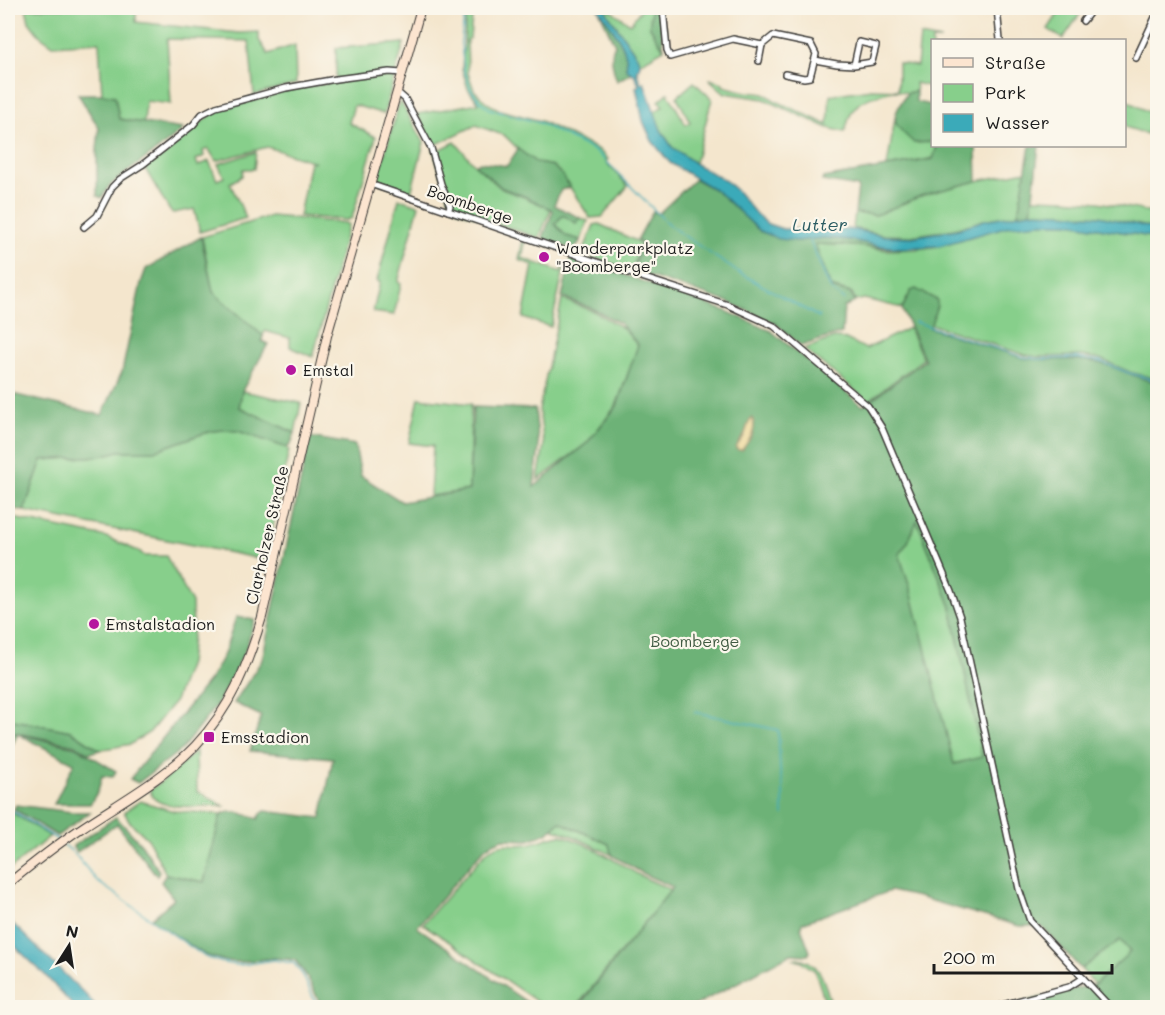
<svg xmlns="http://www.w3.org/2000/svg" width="1165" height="1015" viewBox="0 0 1165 1015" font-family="Mali,sans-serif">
	<rect width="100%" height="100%" fill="#fbf7ec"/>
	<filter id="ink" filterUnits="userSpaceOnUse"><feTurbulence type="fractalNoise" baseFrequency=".0167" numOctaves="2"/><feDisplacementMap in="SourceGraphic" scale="12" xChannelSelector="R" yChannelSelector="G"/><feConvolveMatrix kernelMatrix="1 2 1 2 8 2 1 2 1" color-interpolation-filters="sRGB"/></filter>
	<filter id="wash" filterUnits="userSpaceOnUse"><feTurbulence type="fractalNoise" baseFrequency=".008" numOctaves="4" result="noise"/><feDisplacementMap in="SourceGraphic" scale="24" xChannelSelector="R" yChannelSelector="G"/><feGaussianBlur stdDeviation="1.35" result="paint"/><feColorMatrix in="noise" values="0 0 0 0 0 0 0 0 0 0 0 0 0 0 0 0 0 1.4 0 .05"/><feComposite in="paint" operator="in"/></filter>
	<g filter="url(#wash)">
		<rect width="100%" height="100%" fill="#f4e6cd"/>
		<!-- green -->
		<g fill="#87cf8b" stroke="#527654" stroke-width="1.5">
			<path d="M26,8H136V22L239,33L259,32V40L268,54L295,45L296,84L254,95L249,41L167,39L171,104L146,101L144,123L119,119L115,96L102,94L99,42L53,45L39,35L29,22Z"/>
			<path d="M461,8H473L470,38L467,40L468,73L474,90L487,103L500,110L541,121L599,150L608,159L606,162L628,186L602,217L590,218L562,175L553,166L537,163L518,149L505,136L476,125L437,144H433L417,114L479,103L468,89L462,69L466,16Z"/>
			<path d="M604,8H608L630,24L642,8H651L650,27L664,49L640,63L637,56Z"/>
			<path d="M1062,8H1071L1080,14L1063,39L1048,29Z"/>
			<path d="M920,36L941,40H932V87L915,83L916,91L907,93C895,87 861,98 854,109C849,115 847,125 845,132L828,128L764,99L725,93L710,80V79L723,83V86C731,88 739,90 747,92C757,93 766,92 774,100L828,125L830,95L871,89L898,90V63L917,66Z"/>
			<path d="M404,43L384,114L354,105L349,123L376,137L352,218L347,220L299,216L310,161L315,162L267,147L216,161L208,148L203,151L204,156L196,160L198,166L209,161L217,180L224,177L218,164L256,152L254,169H243L242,176L230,183L246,218L200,232L194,209L173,213L170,211L144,167L216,111L297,88L336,82V48Z"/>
			<path d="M694,82L712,99L695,163L672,147L661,130L653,113L663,106L659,101L668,93L686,125L690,122L677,97Z"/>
			<path d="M1124,99L1154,115L1147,134L1125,127Z"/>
			<path d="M400,101L424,142L411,193L380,183L378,177Z"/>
			<path d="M896,112V121L914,143L932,142V146H937L934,158L887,167Z"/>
			<path d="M455,142L475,165L502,189L524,197L551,209L539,238L460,211L451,206L433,150L441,149Z"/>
			<path d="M1026,171L1018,214L984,220L954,229L911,236L884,235L853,228L855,213L876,215L923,195L977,181Z"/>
			<path d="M1033,198L1064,199L1099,202L1157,213V229L1099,216L1062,213L1031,212Z"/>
			<path d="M399,199L419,205L398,282L401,284L394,315L373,312L380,282L377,281Z"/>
			<path d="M563,215L576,223L580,218L588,221L581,240L566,236L555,224Z"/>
			<path d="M271,216L346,223L348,225L313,357L290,347V338L265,331L263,336L213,292L202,237Z"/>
			<path d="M1041,223H1069L1157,238V379L1130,372L1100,359L1081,356L1038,357L1025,355L930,324L937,305L916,289L911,291L902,308L864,299L856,301L852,293L831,287L815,244L858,246L887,250L917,249L939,246L1009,225Z"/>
			<path d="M599,224L636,241L640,245L632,270L582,254L594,225Z"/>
			<path d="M523,240L525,243L522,258L561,272L562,268L564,269L551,327L523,318L533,265L519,260Z"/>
			<path d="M562,299L593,311L623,328L638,346L616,406L587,443L538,480L544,445L539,410Z"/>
			<path d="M909,328L923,359L868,401L804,349L834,338L846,339L866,349Z"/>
			<path d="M242,391L301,403L295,433L239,407Z"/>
			<path d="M419,398L471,404L469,490L430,496L433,446L409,443Z"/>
			<path d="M225,430L238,431L287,448L289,450L266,560L24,511L42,460L100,456L119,451H154L199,435L212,431Z"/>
			<path d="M8,517L106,537L138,551L145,556H166L192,603L193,628L189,663L175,701L150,732L131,744L100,750L71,731L8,719Z"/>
			<path d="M917,520L951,607L983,757L953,764L911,591L899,554L908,542Z"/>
			<path d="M196,751L197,791L224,806C208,806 166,810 155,799C151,796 151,794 150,790L166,778Z"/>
			<path d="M140,801L174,811L221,814L204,882L166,874L148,839L130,822L124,812Z"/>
			<path d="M8,810L50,836L8,871Z"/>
			<path d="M560,822L609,844L614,856L575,837L552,828Z"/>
			<path d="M561,835C590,844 615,861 641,876C651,881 661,885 671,890L576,1007H545L423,924L486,852C504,839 510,847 528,844C540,842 549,836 561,835Z"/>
			<path d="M1120,940L1130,952L1095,984L1081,969Z"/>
			<path d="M797,958C823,961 825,987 832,1007H827L815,971L802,962L793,959Z"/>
			<path d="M1046,996L1051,1007H1015L1013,1005Z"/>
		</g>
		<!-- forest -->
		<g fill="#6db277" stroke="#44674a" stroke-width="1.5" fill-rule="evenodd">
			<path d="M598,8C608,23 631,50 626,68L631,73L617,81C613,71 609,54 615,45Z"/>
			<path d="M651,8H659L664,49L650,27Z"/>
			<path d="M916,91V102L932,105V142L914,143C891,122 890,120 907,93Z"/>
			<path d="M78,94H102L115,96L119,119L183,129L168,142L119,178L109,186L102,198L97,196V150L99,128Z"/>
			<path d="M937,146H976L977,181L923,195L876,215L855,213L858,187L822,181L823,178L933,159Z"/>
			<path d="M1030,146H1039L1031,212L1018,214Z"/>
			<path d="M518,149L537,163L553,166L562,175L570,187L561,190L554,205L580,218L576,223L563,215L555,224L566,236L581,240L574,250L544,239L543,237L553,211L551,209L524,196L502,188L475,165L480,162L507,166Z"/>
			<path d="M695,179L717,191L760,231L797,241L824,238L851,240L879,246L903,248C874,249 844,244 815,244L831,288L850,293L855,302L844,307L842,333L801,346L775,323L728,302L633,271L642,244L637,240L653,211L658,214Z"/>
			<path d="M201,237L213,292L263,336L262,341L268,344L242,391L239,407L295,433L291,444L287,448L238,431L225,430L212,431L199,435L154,451H119L100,456L42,460L24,511L8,508V393L102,415L122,372L141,283L146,269Z"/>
			<path d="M571,256L726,311L771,331L863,406L925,360L902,309L911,291L916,289L937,300V305L930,328L1024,358C1049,362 1075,356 1100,363C1120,368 1136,379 1157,382L1158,946L1154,947L1157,950V1007H1051L1046,996L1095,984L1130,952L1120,940L1081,969L1042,927C1034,924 1027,927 1019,926L918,897L890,891L802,923L801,927L810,952L808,955L791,954L692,1007H578L673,887L646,875L613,856L610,850L609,844L560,822L547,833L529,840L503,839L491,844L484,849L417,927L534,1007H322L306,975L295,960L275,958L240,962L225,961L205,955L151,919L174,899L161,882L166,874L204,882L221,814C234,809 246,815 258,819L261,814L265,811L321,818L333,758L250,751L261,716L234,703L262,660L310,437L355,445L361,476L402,502L469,490L473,407L535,409L539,448L534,487L587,443L617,406L638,345L620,323L593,309L562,297ZM917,521L951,607L982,757L954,764L911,591L899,554L908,542Z"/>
			<path d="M236,617L255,620L245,651L218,703L182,749L138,783L130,779L210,679L224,654Z"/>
			<path d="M8,719L71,731L100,750L89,753L75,745L8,731Z"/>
			<path d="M8,732L76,747L116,771L113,777L102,776L98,791L90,804H54L74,763L18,734L8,753Z"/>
			<path d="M16,805L72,812H90L57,836L14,809Z"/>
			<path d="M116,817L142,845L159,871L157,876L117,824L77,852L73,846Z"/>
		</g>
		<!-- sand -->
		<path fill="#eeda9e" stroke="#857b5d" stroke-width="1.5" d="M752,418C758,431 749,440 742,450H738L736,448C738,443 741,440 744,436C747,429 747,423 752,418Z"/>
		<!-- water -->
		<g fill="#3baab9" stroke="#2c636a" stroke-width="1.5">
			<path d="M598,8H604L637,56L640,63L639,68L637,70L639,73L637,74L641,83L644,82L661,130L672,147L696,164L726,181L738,192L756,214L768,224L783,229L836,228L856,230L885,236L912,237L958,229L984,220L1031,212L1062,213L1099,216L1157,229V238L1069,223H1041L1009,226L939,246L903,248L879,246L851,240L824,238L797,241L779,239L760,231L717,191L670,163L652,141L643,121L636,87L639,85L634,74L631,73L626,68C631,50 608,23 598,8Z"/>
			<path d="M8,919L84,993L97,1007H74L45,975L8,940Z"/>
		</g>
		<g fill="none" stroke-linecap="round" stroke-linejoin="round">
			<!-- stream -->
			<g stroke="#3baab9" stroke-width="1.5">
				<path d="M464,8L465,10L461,43L464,70L471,90L481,102L490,109L540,123L597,152L670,226L736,271L819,317"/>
				<path d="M809,239L831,290L844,300"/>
				<path d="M915,322L1023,357L1038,359L1076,358L1099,361L1129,373L1158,381"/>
				<path d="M695,712L778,730L780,770L783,787V815"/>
				<path d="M13,811L58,840"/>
				<path d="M64,845L74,853L98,882L205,957L224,963L239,965L274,960L294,963L303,975L318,1008"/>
			</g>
		</g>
	</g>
	<g filter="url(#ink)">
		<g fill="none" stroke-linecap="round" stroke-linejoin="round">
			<defs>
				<g id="street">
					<path d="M663,8L667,50L670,57L733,39L762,45L773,36L811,44L816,54L810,77L804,78L785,74"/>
					<path d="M986,8L997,11"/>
					<path d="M997,8L1000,40"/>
					<path d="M1083,21L1093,8"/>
					<path d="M1136,58L1158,11"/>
					<path d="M815,60L837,64L854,65L859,42L876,46L872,62L854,65"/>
					<path d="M759,61L762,45"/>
					<path d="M397,92L405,99L431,148L441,184L450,206L448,211"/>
					<path d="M370,184L632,274L728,305L774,326L868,406L882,428L951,591L960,617L1019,889L1030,921L1111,1008"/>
					<path d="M84,227L97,216L112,187L120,179L142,165L169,144L193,125L202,114L216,107L286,88L336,79L389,72L402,73"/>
					<path d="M991,1008L1069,987L1083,978"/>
				</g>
				<path id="secondary" d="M8,884C31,865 55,846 80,829C120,802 162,780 195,746C231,708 248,665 262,617L327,336L421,8"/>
			</defs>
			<!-- street casing -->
			<use href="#street" stroke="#3c3a37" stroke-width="8"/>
			<!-- secondary casing -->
			<use href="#secondary" stroke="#3c3a37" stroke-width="10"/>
			<!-- street -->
			<use href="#street" stroke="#fff" stroke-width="5"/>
			<!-- secondary -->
			<use href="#secondary" stroke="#fce5d0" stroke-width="8"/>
		</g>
	</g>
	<!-- markers -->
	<g fill="#b5179e" stroke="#fbf7ec" stroke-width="2">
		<circle cx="544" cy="257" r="6"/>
		<circle cx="291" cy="370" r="6"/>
		<circle cx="94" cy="624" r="6"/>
		<rect x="203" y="731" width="12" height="12" rx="3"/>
	</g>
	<g text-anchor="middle" stroke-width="4.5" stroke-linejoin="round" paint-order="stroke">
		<!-- street labels -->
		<g font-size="16" fill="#1c1c1c" stroke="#fbf7ec">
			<text transform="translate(470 204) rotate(19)" y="6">Boomberge</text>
			<text transform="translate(267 535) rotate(-77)" y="6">Clarholzer Straße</text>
		</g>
		<!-- poi labels -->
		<g font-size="16" fill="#1c1c1c" stroke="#fbf7ec" text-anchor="start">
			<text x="556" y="254">Wanderparkplatz<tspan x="556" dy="18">"Boomberge"</tspan></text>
			<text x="303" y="376">Emstal</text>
			<text x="106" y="630">Emstalstadion</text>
			<text x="221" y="743">Emsstadion</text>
		</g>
		<!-- park labels -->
		<g font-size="16" fill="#415b43" stroke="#fbf7ec">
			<text x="695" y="647">Boomberge</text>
		</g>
		<!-- water labels -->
		<g font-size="18" font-style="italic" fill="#2a5c63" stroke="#fbf7ec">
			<text x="820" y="231">Lutter</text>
		</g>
	</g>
	<!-- margin -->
	<rect width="1165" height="1015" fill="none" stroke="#fbf7ec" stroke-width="30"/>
	<!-- legend -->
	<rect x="931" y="39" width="195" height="108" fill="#fbf7ec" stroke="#a29f99" stroke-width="1.5"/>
	<rect x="943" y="58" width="30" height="9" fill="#fce5d0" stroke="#a29f99" stroke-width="1.5"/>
	<text x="985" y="69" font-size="18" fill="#1c1c1c">Straße</text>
	<rect x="943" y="84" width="30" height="18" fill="#87cf8b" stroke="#a29f99" stroke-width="1.5"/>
	<text x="985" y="99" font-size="18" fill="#1c1c1c">Park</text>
	<rect x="943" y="114" width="30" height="18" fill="#3baab9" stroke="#a29f99" stroke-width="1.5"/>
	<text x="985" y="129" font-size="18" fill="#1c1c1c">Wasser</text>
	<!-- north arrow -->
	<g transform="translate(69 946) rotate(12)" stroke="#fbf7ec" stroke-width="4.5" paint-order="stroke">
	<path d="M0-4.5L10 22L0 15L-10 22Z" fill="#1c1c1c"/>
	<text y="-9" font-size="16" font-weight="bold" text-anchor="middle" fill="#1c1c1c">N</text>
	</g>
	<!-- scale -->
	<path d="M934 964v9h178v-9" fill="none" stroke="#1c1c1c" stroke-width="3"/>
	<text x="943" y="964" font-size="18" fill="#1c1c1c" stroke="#fbf7ec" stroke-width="4.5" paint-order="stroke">200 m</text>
</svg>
